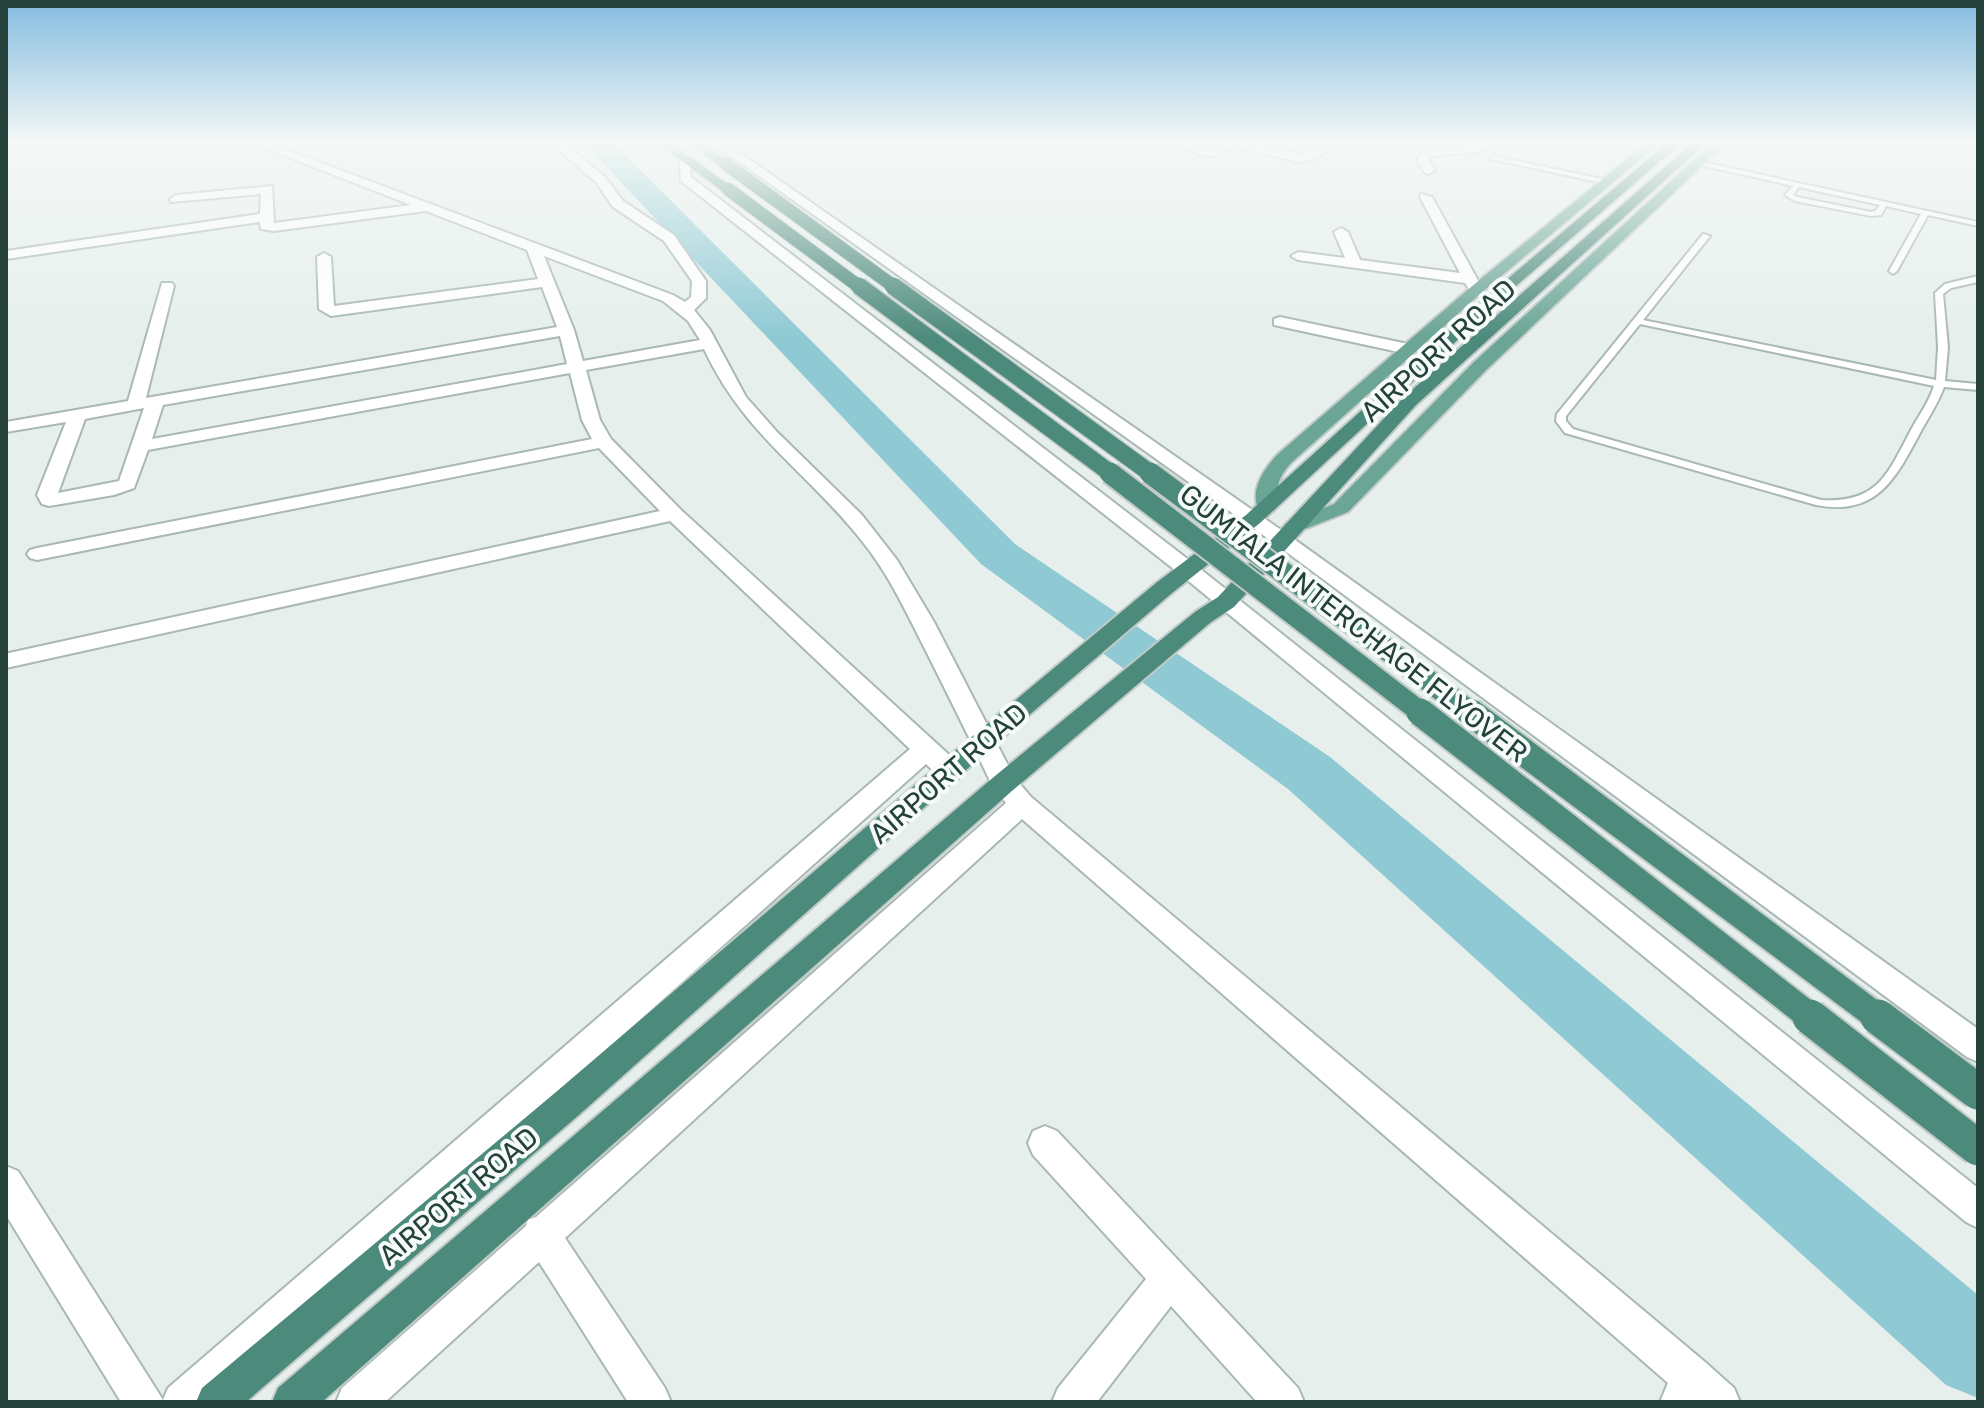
<svg xmlns="http://www.w3.org/2000/svg" width="1984" height="1408" viewBox="0 0 1984 1408" font-family="Rubik,sans-serif">
	<rect width="100%" height="100%" fill="#e6efeb"/>
	<g fill="none" stroke-linecap="round" stroke-linejoin="round">
		<!-- river -->
		<path fill="#8ec9d4" fill-rule="evenodd" d="M582,141H611L1015,544L1330,757L1978,1295V1398L1946,1385L1288,789L981,564Z"/>
		<defs>
			<g id="service">
				<path d="M1493,156L1607,180L1611,182L1607,184L1491,159Z"/>
				<path d="M1698,161L1978,222V226L1928,215L1897,271L1893,274L1889,271L1921,214L1886,206L1881,215L1871,216L1795,201L1785,195L1793,186L1696,164ZM1799,187L1880,205L1875,211L1871,212L1797,197L1793,195Z"/>
				<path d="M1703,234L1710,236L1643,320L1936,380L1938,347L1935,293L1945,284L1978,276V282L1951,288L1943,294L1948,347L1945,381L1978,384V390L1944,387C1938,403 1929,417 1921,431C1896,478 1877,517 1816,505L1565,433L1556,421L1557,414ZM1640,324L1934,386C1929,402 1919,415 1911,430C1887,475 1878,503 1821,500L1573,429L1566,421V416Z"/>
			</g>
			<g id="minor">
				<path d="M247,141H263L673,295L685,302L691,297L692,281L664,241L613,207L596,182L548,141H561L604,176L623,201L674,235L706,281V298L694,310L710,330L746,397L777,432L862,515L897,560L934,622L1014,777L1031,797L1705,1362L1734,1388L1740,1402H1660L1668,1383L1022,819L565,1238L665,1388L671,1402H628L539,1262L385,1402H336L342,1388L526,1226L528,1220L536,1217L1006,803L991,783C970,739 948,695 926,651C907,614 889,574 862,541C806,470 744,435 704,349L586,370L600,420L611,439L681,510L959,764L963,771L959,778C943,783 937,774 926,764L212,1402H121L6,1215V1166L18,1171L163,1400L168,1388L910,749L670,521L6,668V654L9,653L660,511L599,448L37,560L30,558L27,554L30,550L37,548L592,439L582,420L570,373L148,450L134,488L114,495L49,506L42,504L37,495L66,422L6,432V422L128,401L162,283H172L174,286L146,398L557,327L542,287L331,316L319,309L317,257L324,253L331,257L334,306L538,279L527,250L426,211L274,231L261,229L260,222L6,259V251L260,214L261,194L171,202L170,199L176,195L272,186L274,223L411,205ZM544,256L663,301L688,321L700,340L583,361L574,330ZM560,336L567,364L152,439L163,405ZM144,408L119,481L58,493L85,419Z"/>
				<path d="M1160,141H1178L1208,149L1232,141H1248L1299,154L1329,141H1343L1314,159L1299,162L1235,147L1209,157Z"/>
				<path d="M1490,141H1507L1484,151L1432,156L1429,160L1435,170L1429,174L1425,173L1417,160L1424,150Z"/>
				<path d="M1421,194L1432,197L1481,286L1479,289H1469L1465,283L1298,260L1291,256L1298,252L1345,258L1334,232L1341,228L1348,232L1360,260L1460,273L1420,197Z"/>
				<path d="M1280,317L1408,344L1416,349L1408,354L1274,325V319Z"/>
				<path d="M1045,1126L1057,1131L1298,1388L1304,1402H1257L1171,1306L1097,1402H1052L1058,1388L1146,1279L1033,1155L1028,1143L1033,1131Z"/>
			</g>
			<g id="tertiary">
				<path d="M710,141H723L1291,537L1978,1029V1062L1967,1057L1277,545Z"/>
				<path d="M679,154L689,157L691,177L1194,564L1978,1188V1228L1966,1222L1180,574L681,181Z"/>
			</g>
			<g id="primary">
				<path d="M1649,141H1662L1481,293L1292,462C1271,484 1282,491 1273,511H1259C1249,490 1264,469 1278,454L1471,287Z"/>
				<path d="M1715,141H1728L1486,370L1348,512L1305,529H1291L1288,525L1291,521L1334,504L1474,362Z"/>
			</g>
			<g id="trunk">
				<path d="M655,141H668L734,189L724,192Z"/>
				<path d="M687,141H700L732,164L722,167Z"/>
				<path d="M1670,141H1683L1508,293L1260,523L1172,593L993,746L580,1114L246,1402H196L202,1388L556,1092L975,734L1156,583L1246,515L1498,287Z"/>
				<path d="M1695,141H1708L1416,405L1234,607L1211,622L1013,790L322,1402H272L278,1388L995,776L1195,612L1218,597L1404,397Z"/>
			</g>
		</defs>
		<!-- service casing -->
		<use href="#service" stroke="#a8b8b2" stroke-width="4"/>
		<!-- minor casing -->
		<use href="#minor" stroke="#a8b8b2" stroke-width="4"/>
		<!-- tertiary casing -->
		<use href="#tertiary" stroke="#a8b8b2" stroke-width="4"/>
		<!-- primary casing -->
		<use href="#primary" stroke="#c2cac8" stroke-width="4"/>
		<!-- trunk casing -->
		<use href="#trunk" stroke="#c2cac8" stroke-width="4"/>
		<!-- service -->
		<use href="#service" fill="#fff" fill-rule="evenodd"/>
		<!-- minor -->
		<use href="#minor" fill="#fff" fill-rule="evenodd"/>
		<!-- tertiary -->
		<use href="#tertiary" fill="#fff" fill-rule="evenodd"/>
		<!-- primary -->
		<use href="#primary" fill="#6aa596" fill-rule="evenodd"/>
		<!-- trunk -->
		<use href="#trunk" fill="#4c8a7c" fill-rule="evenodd"/>
		<defs>
			<g id="trunk-bridge-far4">
				<path d="M726,164L896,288"/>
				<path d="M728,189L861,288"/>
			</g>
			<g id="trunk-bridge-far3">
				<path d="M859,286L1113,475"/>
				<path d="M893,286L1153,475"/>
			</g>
			<g id="trunk-bridge-far2">
				<path d="M1110,473L1423,714"/>
				<path d="M1150,473L1473,714"/>
			</g>
			<g id="trunk-bridge-far1">
				<path d="M1420,712L1813,1019"/>
				<path d="M1470,712L1880,1019"/>
			</g>
			<g id="trunk-bridge">
				<path d="M1810,1017L1978,1148"/>
				<path d="M1878,1017L1978,1092"/>
			</g>
		</defs>
		<!-- trunk-bridge-far4 casing -->
		<use href="#trunk-bridge-far4" stroke="#c2cac8" stroke-width="15" stroke-linecap="butt"/>
		<!-- trunk-bridge-far3 casing -->
		<use href="#trunk-bridge-far3" stroke="#c2cac8" stroke-width="20" stroke-linecap="butt"/>
		<!-- trunk-bridge-far2 casing -->
		<use href="#trunk-bridge-far2" stroke="#c2cac8" stroke-width="25" stroke-linecap="butt"/>
		<!-- trunk-bridge-far1 casing -->
		<use href="#trunk-bridge-far1" stroke="#c2cac8" stroke-width="31" stroke-linecap="butt"/>
		<!-- trunk-bridge casing -->
		<use href="#trunk-bridge" stroke="#c2cac8" stroke-width="39" stroke-linecap="butt"/>
		<!-- trunk-bridge-far4 -->
		<use href="#trunk-bridge-far4" stroke="#4c8a7c" stroke-width="13"/>
		<!-- trunk-bridge-far3 -->
		<use href="#trunk-bridge-far3" stroke="#4c8a7c" stroke-width="17"/>
		<!-- trunk-bridge-far2 -->
		<use href="#trunk-bridge-far2" stroke="#4c8a7c" stroke-width="21"/>
		<!-- trunk-bridge-far1 -->
		<use href="#trunk-bridge-far1" stroke="#4c8a7c" stroke-width="27"/>
		<!-- trunk-bridge -->
		<use href="#trunk-bridge" stroke="#4c8a7c" stroke-width="35"/>
	</g>
	<!-- sky -->
	<linearGradient id="sky" x2="0" y2="1"><stop stop-color="#84bce0"/><stop offset="0.42" stop-color="#f4f8f6"/><stop offset="1" stop-color="#f4f8f6" stop-opacity="0"/></linearGradient>
	<rect width="1984" height="338" fill="url(#sky)"/>
	<g text-anchor="middle" stroke-width="8" stroke-linejoin="round" paint-order="stroke">
		<!-- street labels -->
		<g font-size="28" fill="#24423a" stroke="#f7fbf9">
			<text transform="translate(1438 350) rotate(-42)" y="10">AIRPORT ROAD</text>
			<text transform="translate(1354 623) rotate(38)" y="10">GUMTALA INTERCHAGE FLYOVER</text>
			<text transform="translate(948 773) rotate(-41)" y="10">AIRPORT ROAD</text>
			<text transform="translate(458 1196) rotate(-40)" y="10">AIRPORT ROAD</text>
		</g>
	</g>
	<!-- border -->
	<rect width="1984" height="1408" fill="none" stroke="#24423a" stroke-width="16"/>
</svg>
